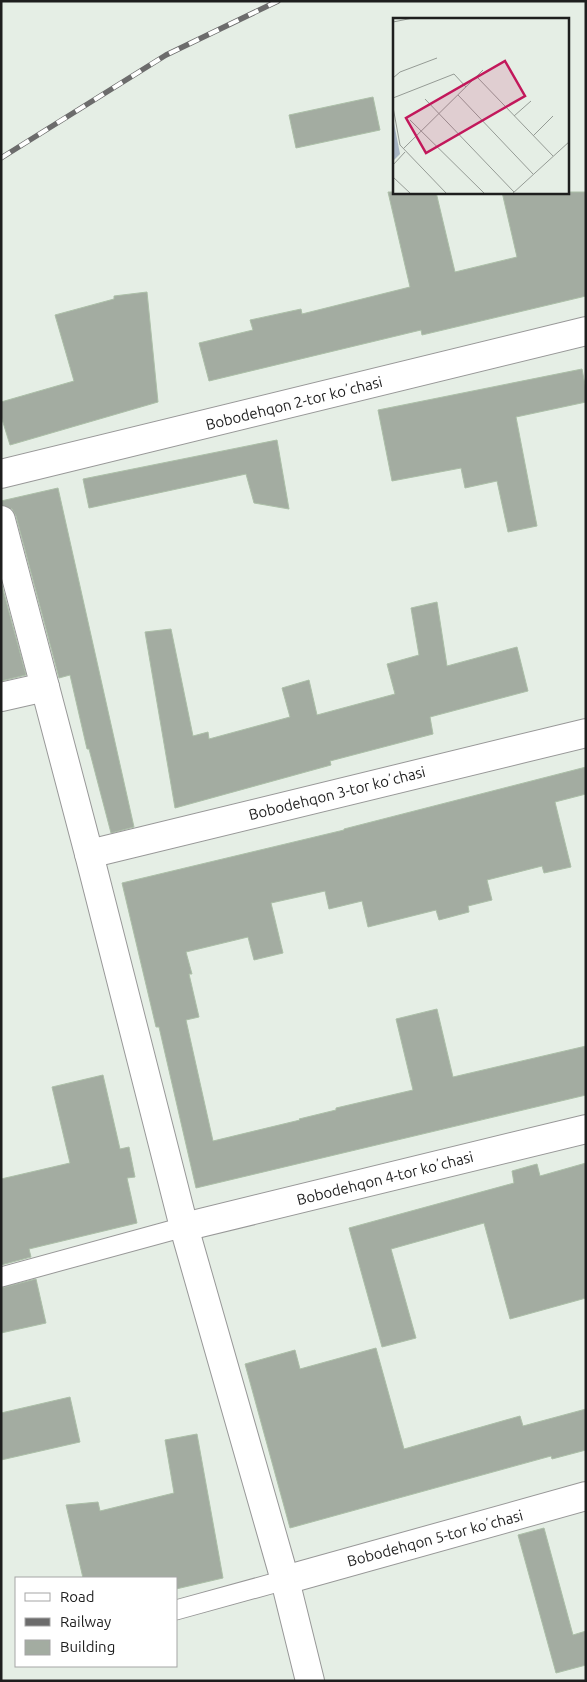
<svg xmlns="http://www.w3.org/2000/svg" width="587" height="1682" viewBox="0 0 587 1682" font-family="Ubuntu,sans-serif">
<rect width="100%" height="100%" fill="#e5eee5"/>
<g fill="#a3aca1" stroke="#acbfa8">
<path d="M373 97 380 130 296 148 289 115Z"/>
<path d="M388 192H436L455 272 517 257 502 192H586V296L422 335 421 330 209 381 199 343 253 330 250 320 301 309 302 314 410 287Z"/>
<path d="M147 292 158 402 10 445 1 416V402L74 381 55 315 114 299V296Z"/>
<path d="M582 369 586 390V402L516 417 537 526 508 532 497 481 465 488 461 468 392 481 378 410Z"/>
<path d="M277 440 289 509 254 503 246 474 89 508 83 479Z"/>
<path d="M58 488 134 827 111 833 89 749H87L70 675 59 678 16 516 12 509 1 505V501Z"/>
<path d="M1 582 26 675 1 681Z"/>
<path d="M437 602 447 666 517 647 528 691 430 717 433 734 330 761 331 765 175 808 145 632 171 629 193 736 208 732 209 739 290 717 282 688 309 680 317 715 395 694 387 664 419 655 411 608Z"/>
<path d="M586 767V794L555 802 571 867 544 873 542 866 487 880 492 900 468 906 469 912 439 920 436 910 368 927 362 901 329 909 325 891 271 903 283 953 254 960 248 937 186 952 192 974H189L199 1017 186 1020 213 1141 300 1120 299 1119 336 1110V1108L413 1090 396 1019 437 1009 453 1077 586 1046V1095L196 1188 159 1027H156L122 883 344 830V829Z"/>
<path d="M103 1075 120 1149 129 1147 135 1177 127 1178 137 1223 29 1249 31 1257 1 1265V1179L70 1163 52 1087Z"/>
<path d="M586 1163V1298L510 1319 484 1223 391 1249 416 1338 382 1347 349 1228 514 1183 512 1171 537 1164 540 1176Z"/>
<path d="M36 1279 46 1323 1 1333V1288Z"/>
<path d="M376 1348 404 1449 520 1416 523 1426 586 1409V1450L552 1459 551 1456 290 1528 245 1364 295 1350 300 1369Z"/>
<path d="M70 1397 80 1442 1 1460V1413Z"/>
<path d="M197 1434 223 1578 176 1589V1578H83L66 1505 98 1502 100 1511 174 1493 165 1440Z"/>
<path d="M544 1528 573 1635 586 1631V1665L556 1673 518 1535Z"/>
</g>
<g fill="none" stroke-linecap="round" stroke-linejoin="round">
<defs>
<g id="service">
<path d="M1 1277 184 1227"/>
<path d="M176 1610 285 1580"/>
</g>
<g id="minor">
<path d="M1 474 586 331"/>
<path d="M1 520 89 854 184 1227 285 1580 310 1681"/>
<path d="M1 697 45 687"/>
<path d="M89 854 586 733"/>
<path d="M184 1227 586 1129"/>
<path d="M285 1580 586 1496"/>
</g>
</defs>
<use href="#service" stroke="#989898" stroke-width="21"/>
<use href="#minor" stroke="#989898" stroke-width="30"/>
<use href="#service" stroke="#fff" stroke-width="19"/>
<use href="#minor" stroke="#fff" stroke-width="28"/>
<defs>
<path id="rail" d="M1 158 166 55 278 1"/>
</defs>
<use href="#rail" stroke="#6c6c6c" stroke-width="5.5"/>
<use href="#rail" stroke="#fff" stroke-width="4" stroke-dasharray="11" stroke-linecap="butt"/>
</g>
<g text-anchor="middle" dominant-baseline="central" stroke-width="4" stroke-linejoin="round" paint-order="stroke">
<g font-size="15" fill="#1e1e1e" stroke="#fff">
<text transform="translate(294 403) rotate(-14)">Bobodehqon 2-tor koʼchasi</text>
<text transform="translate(337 793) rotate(-14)">Bobodehqon 3-tor koʼchasi</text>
<text transform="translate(385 1178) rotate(-14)">Bobodehqon 4-tor koʼchasi</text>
<text transform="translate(435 1538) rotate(-15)">Bobodehqon 5-tor koʼchasi</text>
</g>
</g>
<g transform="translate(393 18)">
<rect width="176" height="176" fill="#e5eee5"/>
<path d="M0 100 7 136 0 143Z" fill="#a8b5c5"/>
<path fill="none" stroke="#959b95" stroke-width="1" d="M0 4 20 0M84 59 160 138M0 60 7 54 44 40M65 77 140 156M0 80 61 56 73 69M32 81 121 174M0 89 7 127 54 176M121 98 138 83M17 102 92 176M140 118 160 98M10 131 90 52M0 147 12 134M0 159 18 176M119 176 177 123"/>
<path fill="#c2185b" fill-opacity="0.15" stroke="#c2185b" stroke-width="2.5" d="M112 43 132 78 33 135 13 100Z"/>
<rect width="176" height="176" fill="none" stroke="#1e1e1e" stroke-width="2.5"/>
</g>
<rect width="587" height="1682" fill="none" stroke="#1e1e1e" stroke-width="5"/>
<rect x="15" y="1577" width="162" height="90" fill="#ffffff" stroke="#a5a5a5"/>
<rect x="25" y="1593" width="25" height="8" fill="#ffffff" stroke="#a5a5a5"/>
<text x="60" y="1602" font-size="15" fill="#1e1e1e">Road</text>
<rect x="25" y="1618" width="25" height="8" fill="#6c6c6c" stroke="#a5a5a5"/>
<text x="60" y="1627" font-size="15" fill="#1e1e1e">Railway</text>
<rect x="25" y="1640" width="25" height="15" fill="#a3aca1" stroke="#a5a5a5"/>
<text x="60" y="1652" font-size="15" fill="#1e1e1e">Building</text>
</svg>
